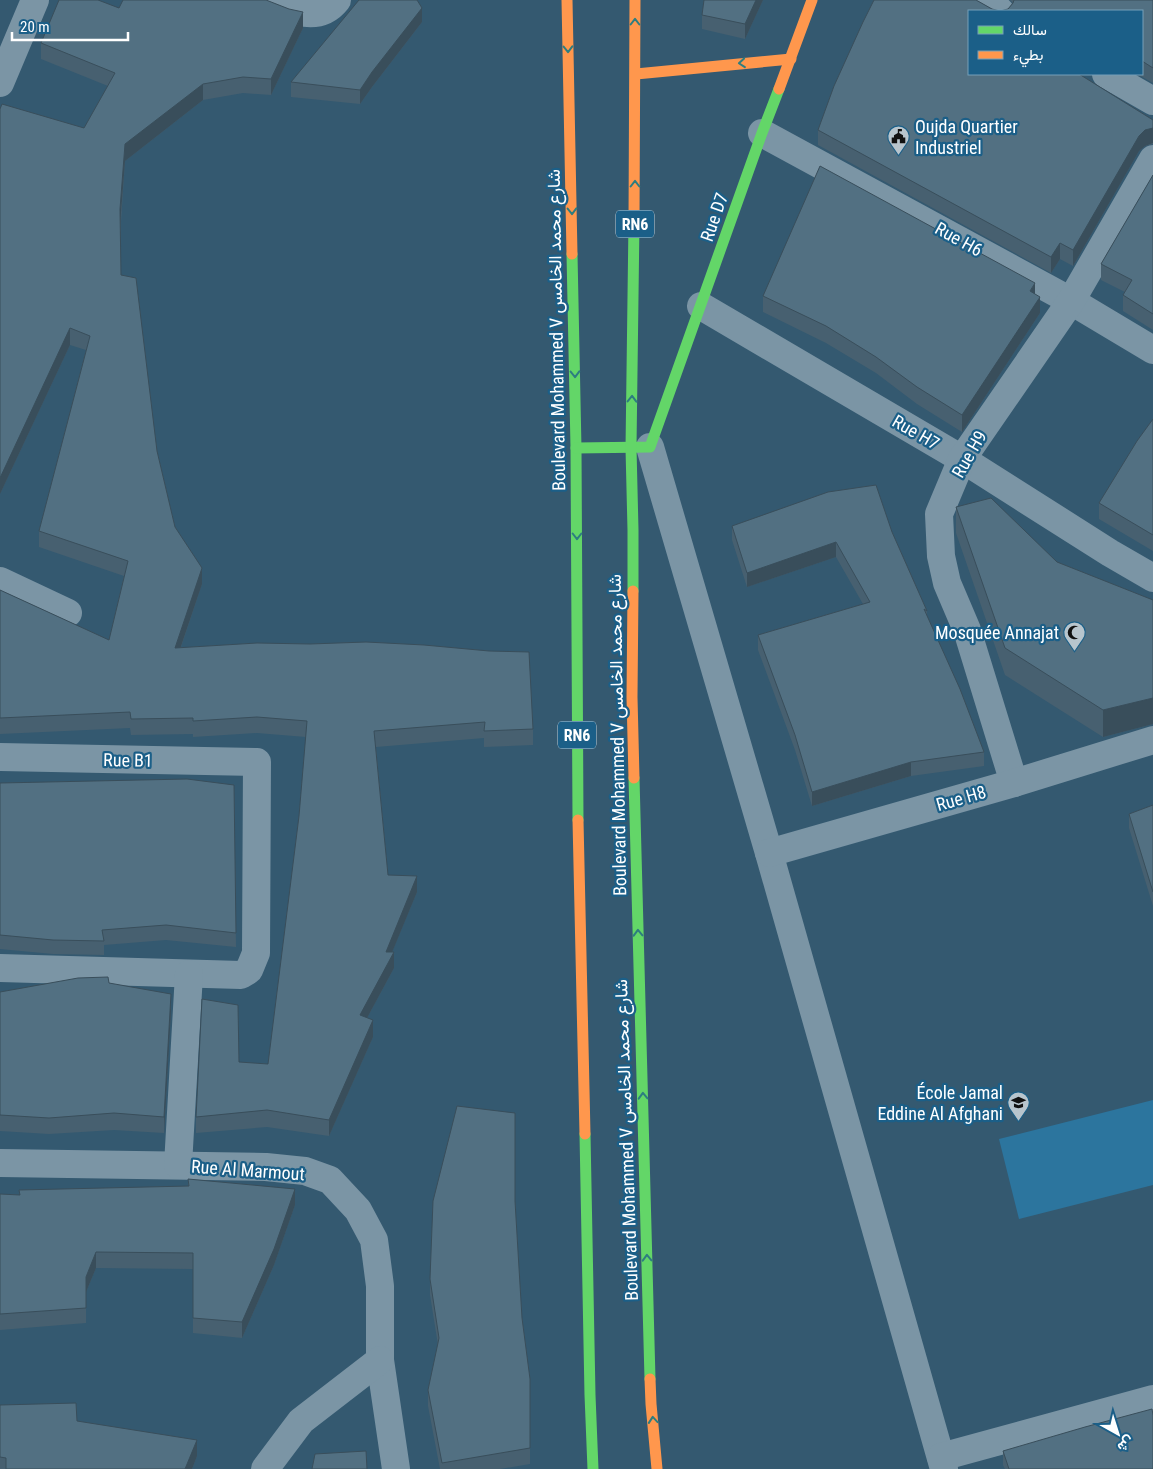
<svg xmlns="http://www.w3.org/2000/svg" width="1153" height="1469" viewBox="0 0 1153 1469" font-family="'Roboto Condensed',Vazirmatn,sans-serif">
<rect width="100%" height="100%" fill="#345970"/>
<path fill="#2c759e" d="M1153 1100V1185L1019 1219 999 1139Z"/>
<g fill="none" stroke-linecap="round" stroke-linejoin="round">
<g stroke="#7b95a5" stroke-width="28">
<path d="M268 0C290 10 318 24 337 0"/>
<path d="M980 0 1000 11"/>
<path d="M1106 74 1153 101"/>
<path d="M0 83 35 0"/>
<path d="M762 133 1071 301 1153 350"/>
<path d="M701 306 962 459 1110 553 1153 578"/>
<path d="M650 447 769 853 944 1469"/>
<path d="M0 581 68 613"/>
<path d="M0 757 257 762 256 953 249 970 241 975 0 968"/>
<path d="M1014 783 967 630 947 583 941 556 939 514 962 459 1071 301 1153 159"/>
<path d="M769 853 1014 783 1153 740"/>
<path d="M0 1163 266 1167 305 1171 330 1180 358 1210 374 1240 380 1286V1360L396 1469"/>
<path d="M178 1165 189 974"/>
<path d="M941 1457 1153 1399"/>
<path d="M265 1469 301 1421 380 1360"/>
</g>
<g stroke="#63d668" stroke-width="11">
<path d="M572 254 576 448 578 820"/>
<path d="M576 448 650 447 762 133 779 89"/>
<path d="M633 591V530L631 448 634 221"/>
<path d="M634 778 650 1379"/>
<path d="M585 1134 590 1395 593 1469"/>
</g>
<g stroke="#ff974d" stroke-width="11">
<path d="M567 0 572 254"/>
<path d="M636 74 791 59"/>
<path d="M779 89 812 0"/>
<path d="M634 221 635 0"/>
<path d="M633 591 632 697 634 778"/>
<path d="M578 820 585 1134"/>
<path d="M650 1379 651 1404 657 1469"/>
</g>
</g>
<g fill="#476070">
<path d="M704 0H763L745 39 702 29V15Z"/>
<path d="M874 0H976L992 9 1000 11 1008 9 1013 3 1010 0H1153V83L1137 74H1142V11H969V74H1079L1153 120V144L1145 146 1139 151 1073 266 1060 259 1051 273 818 145V130L834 86 863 22Z"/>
<path d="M119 8 303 28 271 95 243 93 203 100 125 161 121 222V275L157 451 175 527 202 584 181 647 533 729V745L484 747V738L376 747 388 875 417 892 392 952 394 968 367 1018 373 1037 329 1136 267 1127 196 1133V1117L239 1062 268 1064 299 816 306 737 257 733 193 737V734L131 735 130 728 0 734V590L109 640 124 576 39 547V531L86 350 70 345 0 494 84 128 108 86 41 59V43Z"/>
<path d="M422 22 372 87 360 104 291 97V82Z"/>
<path d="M1153 175V330L1123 311V295L1125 292 1101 280V264Z"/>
<path d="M1035 294 1040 313 962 432 917 404 876 373 826 343 763 312V296Z"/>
<path d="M1153 419V551L1099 519V503Z"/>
<path d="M956 507 1057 562 1153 600V724L1103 737 1005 675 956 533Z"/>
<path d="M732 526 892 532 927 611V616L984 752V766L911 776 812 806 795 750 758 650V635L863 604 836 557 747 587 732 540Z"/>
<path d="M0 783 234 785 236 947 166 940 104 945V955L53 954 0 949Z"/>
<path d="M1153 805V906L1129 828V814Z"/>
<path d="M109 983 171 1010 164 1133 114 1130 49 1134 0 1131V992Z"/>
<path d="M188 1179 295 1205 274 1265 242 1338 193 1333V1269L96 1268 86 1292V1323L0 1330V1194L19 1195 188 1186Z"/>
<path d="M515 1202 522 1318 530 1379V1464L500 1469H440L428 1406V1390L438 1345 430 1295V1279Z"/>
<path d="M0 1405 77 1421 197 1456 192 1469H0Z"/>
<path d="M1003 1451 1153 1469H1005L1003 1465Z"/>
</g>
<g fill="#394e5b">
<path d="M756 0H763L745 39V24Z"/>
<path d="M422 8V22L372 87 360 104V90L372 72Z"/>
<path d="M303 12V28L271 95V79Z"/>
<path d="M203 84V100L125 161 120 225V209L125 144Z"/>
<path d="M1153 128V143L1145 146 1139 151 1073 266V250L1139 136 1145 130Z"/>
<path d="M1060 243V259L1051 273V257Z"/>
<path d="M1035 283V299L1030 291Z"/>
<path d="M1040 297V313L962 432V415Z"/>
<path d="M70 328V345L0 494V478Z"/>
<path d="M836 542V557L747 587V573Z"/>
<path d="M202 568V584L175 664V648Z"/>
<path d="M1153 698V724L1103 737V710Z"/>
<path d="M911 762V776L812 806V792Z"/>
<path d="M417 876V892L386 967 394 952V968L360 1031V1015Z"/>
<path d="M171 994V1010L164 1133V1117Z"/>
<path d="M373 1020V1037L329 1136V1120Z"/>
<path d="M295 1189V1205L274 1265 242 1338V1322Z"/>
<path d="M96 1252V1268L86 1292V1277Z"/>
<path d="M197 1440V1456L192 1469H185Z"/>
</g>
<g fill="#527082" stroke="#394e5b">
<path d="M59 0H98L119 8 123 0H266L289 9 303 12 271 79 243 77 203 84 125 144 120 209 121 275 136 278 157 451 175 527 202 568 175 648 257 643 310 644 366 642 424 645 489 651 529 652 533 729 484 731 485 722 374 731 388 875 417 876 386 952H394L360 1015 373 1020 329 1120 267 1110 196 1117 202 999 238 1005 239 1062 268 1064 299 816 307 721 257 717 193 721V718L131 719 130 712 0 718V590L109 640 128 561 39 531 90 336 70 328 0 478V109L2 104 84 128 115 73 41 43Z"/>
<path d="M359 0H417L422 8 372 72 360 90 291 82Z"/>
<path d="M704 0H756L745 24 702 15Z"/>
<path d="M874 0H976L992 9 1000 11 1008 9 1013 3 1014 0H1153V68L1142 61V11H969V74H1079L1153 120V128L1145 130 1139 136 1073 250 1060 243 1051 257 818 130 834 86 863 22Z"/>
<path d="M820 166 1035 283 1030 291 1040 297 962 415 917 387 876 357 826 326 763 296Z"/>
<path d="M1153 175V314L1123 295 1132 280 1101 264Z"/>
<path d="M1153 419V535L1099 503 1137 441Z"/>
<path d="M876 485 892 532 927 611 924 609 960 689 984 752 911 762 812 792 795 735 758 635 870 602 836 542 747 573 732 526 828 492Z"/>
<path d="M991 498 1057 562 1153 600V698L1103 710 1005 648 956 507Z"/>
<path d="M187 779 234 785 236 933 166 925 102 930 104 941 53 940 0 935V783Z"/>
<path d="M1153 805V892L1129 814Z"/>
<path d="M108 977 109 983 171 994 164 1117 114 1113 49 1118 0 1115V992L78 978Z"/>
<path d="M457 1106 515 1113V1201L522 1318 530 1379V1448L442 1463 428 1390 439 1338 430 1279 433 1201Z"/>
<path d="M188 1179 295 1189 274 1249 242 1322 193 1318V1253L96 1252 86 1277V1308L0 1314V1194L20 1195 19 1190 189 1186Z"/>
<path d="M76 1403 77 1421 197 1440 185 1469H6V1458L0 1457V1405Z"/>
<path d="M1152 1409 1153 1415V1469H1009L1003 1451 1085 1427Z"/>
<path d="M366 1451 367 1469H312L315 1454Z"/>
</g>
<defs><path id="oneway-chevron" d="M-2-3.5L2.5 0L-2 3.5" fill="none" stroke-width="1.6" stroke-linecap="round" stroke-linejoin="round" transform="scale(1.25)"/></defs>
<g stroke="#2d7d80">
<use href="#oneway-chevron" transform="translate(635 22) rotate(-90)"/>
<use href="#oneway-chevron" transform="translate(568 49) rotate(89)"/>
<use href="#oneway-chevron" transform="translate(742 63) rotate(175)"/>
<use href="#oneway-chevron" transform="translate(635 184) rotate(-90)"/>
<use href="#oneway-chevron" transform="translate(572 211) rotate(89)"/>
<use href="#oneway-chevron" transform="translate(575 374) rotate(89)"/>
<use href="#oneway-chevron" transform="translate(632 399) rotate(-89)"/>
<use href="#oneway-chevron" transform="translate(577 536) rotate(90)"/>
<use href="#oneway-chevron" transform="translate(638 933) rotate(-92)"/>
<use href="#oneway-chevron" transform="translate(643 1096) rotate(-92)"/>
<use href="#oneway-chevron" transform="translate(647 1258) rotate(-92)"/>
<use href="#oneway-chevron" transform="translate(653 1420) rotate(-95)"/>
</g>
<defs>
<symbol id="civic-pin" viewBox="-11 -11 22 30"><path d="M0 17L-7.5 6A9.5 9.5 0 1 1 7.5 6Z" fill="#b8c5cd" stroke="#1b5f88"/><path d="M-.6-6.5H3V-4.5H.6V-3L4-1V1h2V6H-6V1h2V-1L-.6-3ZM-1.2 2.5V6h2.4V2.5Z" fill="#111"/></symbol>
<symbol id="mosque-pin" viewBox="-11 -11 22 30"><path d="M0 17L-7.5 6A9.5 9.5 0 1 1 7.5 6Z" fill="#b8c5cd" stroke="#1b5f88"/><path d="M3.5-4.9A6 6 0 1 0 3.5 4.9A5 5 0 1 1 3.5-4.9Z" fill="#111"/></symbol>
<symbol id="school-pin" viewBox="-11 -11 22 30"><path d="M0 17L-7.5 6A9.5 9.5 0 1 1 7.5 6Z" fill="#b8c5cd" stroke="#1b5f88"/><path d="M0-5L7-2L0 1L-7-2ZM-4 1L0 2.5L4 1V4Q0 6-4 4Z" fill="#111"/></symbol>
</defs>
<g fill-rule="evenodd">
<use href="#civic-pin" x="886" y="124" width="25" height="34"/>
<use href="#mosque-pin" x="1062" y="620" width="25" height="34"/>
<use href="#school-pin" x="1006" y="1090" width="25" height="34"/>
</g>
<g text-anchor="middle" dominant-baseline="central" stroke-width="4.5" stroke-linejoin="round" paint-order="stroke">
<g fill="#1b5f88" stroke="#bbcfdb" stroke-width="1">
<rect x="616" y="210.5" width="38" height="27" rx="4"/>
<rect x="558" y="721.5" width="38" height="27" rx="4"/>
</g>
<g font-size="16" font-weight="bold" fill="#fff">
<text x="635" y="224">RN6</text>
<text x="577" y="735">RN6</text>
</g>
<g font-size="18" fill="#fff" stroke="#1b5f88" text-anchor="end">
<text x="915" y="126" text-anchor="start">Oujda Quartier<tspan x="915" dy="21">Industriel</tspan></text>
<text x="1059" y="632">Mosquée Annajat</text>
<text x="1003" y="1092">École Jamal<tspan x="1003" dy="21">Eddine Al Afghani</tspan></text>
</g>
<g font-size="18" fill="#fff" stroke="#1b5f88">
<text transform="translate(714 217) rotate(-71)">Rue D7</text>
<text transform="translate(959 239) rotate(29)">Rue H6</text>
<text transform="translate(556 330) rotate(-91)">Boulevard Mohammed V شارع محمد الخامس</text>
<text transform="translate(916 432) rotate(30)">Rue H7</text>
<text transform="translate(969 454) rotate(-60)">Rue H9</text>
<text transform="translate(617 735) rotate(-91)">Boulevard Mohammed V شارع محمد الخامس</text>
<text transform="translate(128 760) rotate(1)">Rue B1</text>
<text transform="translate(961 798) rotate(-16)">Rue H8</text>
<text transform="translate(626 1140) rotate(-92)">Boulevard Mohammed V شارع محمد الخامس</text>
<text transform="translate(248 1170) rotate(4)">Rue Al Marmout</text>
</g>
</g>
<rect x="968" y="10" width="175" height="65" fill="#1b5f88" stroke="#769fb8"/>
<rect x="978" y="26" width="25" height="8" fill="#63d668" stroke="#769fb8"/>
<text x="1013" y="35" font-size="15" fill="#ffffff">سالك</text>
<rect x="978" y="51" width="25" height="8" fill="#ff974d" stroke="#769fb8"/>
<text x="1013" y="60" font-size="15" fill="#ffffff">بطيء</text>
<g transform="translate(1118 1434) rotate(141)" stroke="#1b5f88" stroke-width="4" paint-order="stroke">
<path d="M0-4L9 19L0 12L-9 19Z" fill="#ffffff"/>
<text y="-8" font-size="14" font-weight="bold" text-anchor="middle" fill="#ffffff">ش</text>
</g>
<path d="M12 32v8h116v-8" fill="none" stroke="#ffffff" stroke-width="2.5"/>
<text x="20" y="32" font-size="15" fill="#ffffff" stroke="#1b5f88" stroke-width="4" paint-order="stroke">20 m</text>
</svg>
